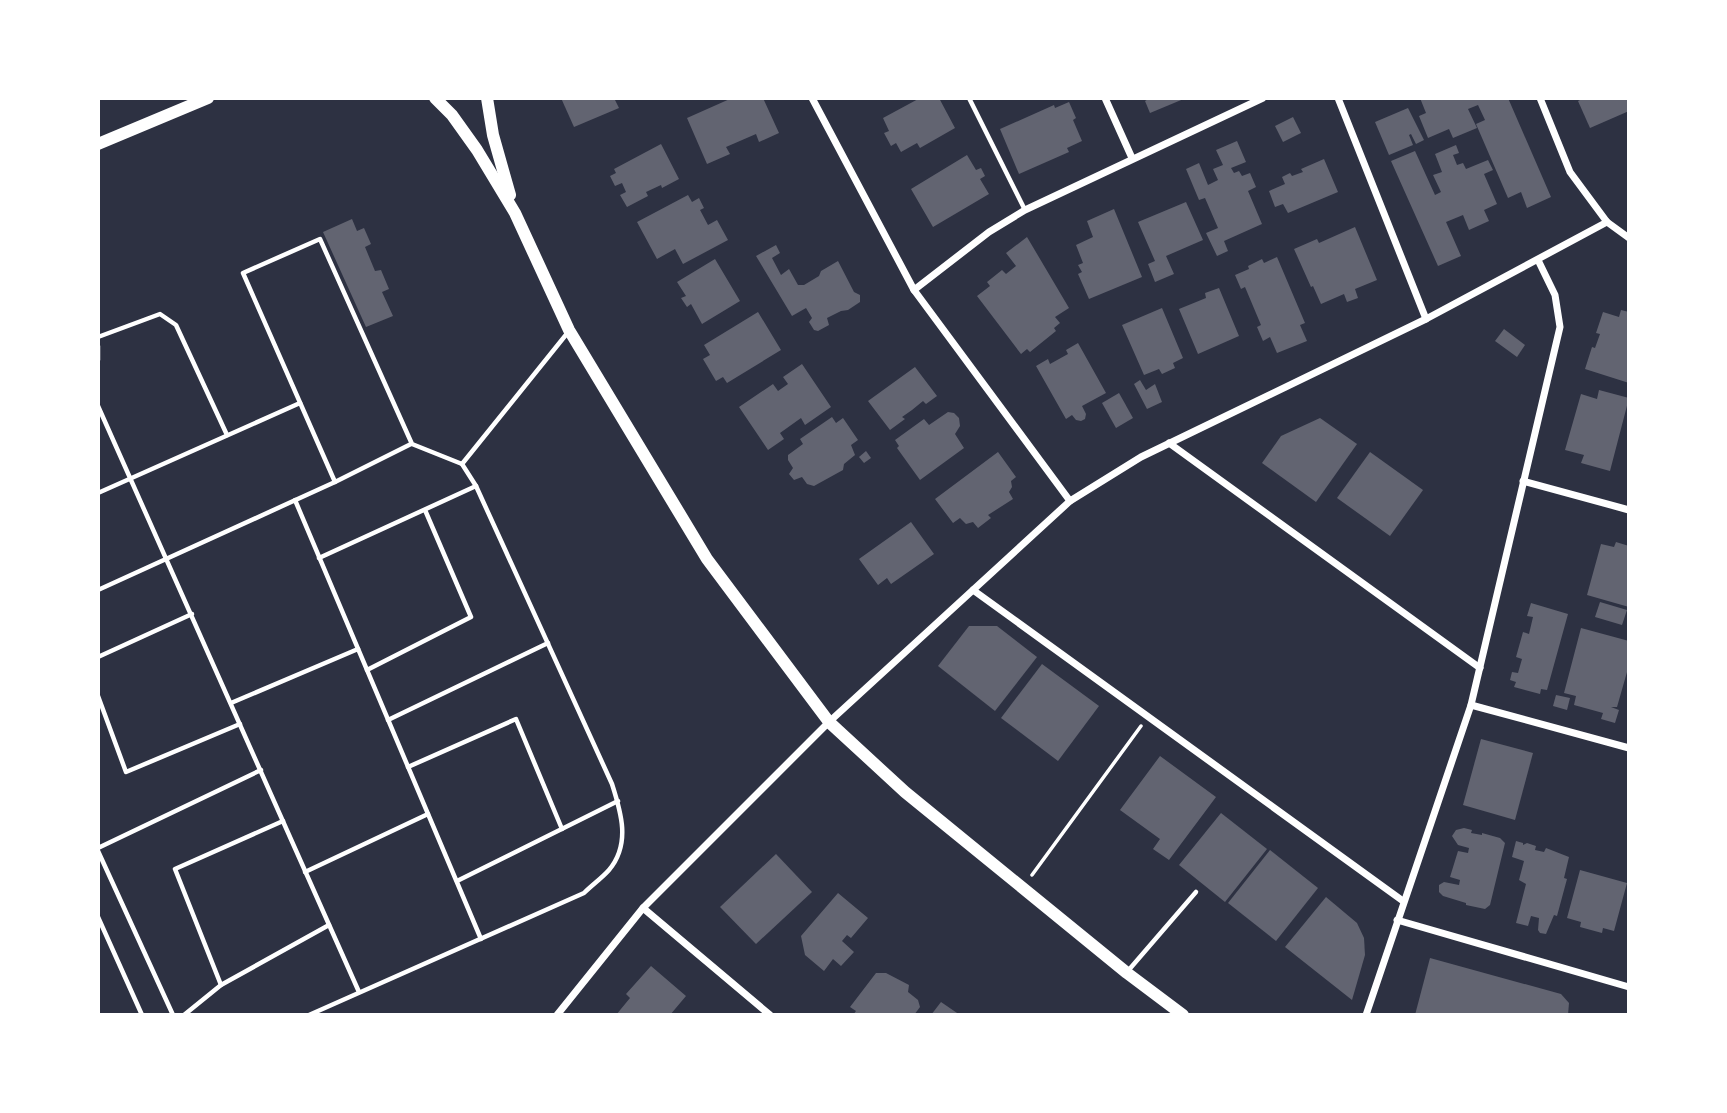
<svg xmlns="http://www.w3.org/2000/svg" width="1727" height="1113" viewBox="0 0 1727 1113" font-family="Inter,sans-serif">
<rect width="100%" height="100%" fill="#2d3142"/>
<g fill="#626471">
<path d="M561 98H614L619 108 574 127Z"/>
<path d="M732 98H763L779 133 759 142 756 134 726 147 730 154 707 164 687 118Z"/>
<path d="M920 98H939L955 128 920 148 917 143 901 152 896 143 891 146 884 133 889 131 883 118Z"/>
<path d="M1150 98H1186L1150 113 1145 101Z"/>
<path d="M1420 98H1508L1551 197 1527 208 1521 192 1508 198 1476 124 1485 120 1478 105 1468 109 1477 128 1453 138 1449 129 1428 138 1419 116 1426 113Z"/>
<path d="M1584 98H1629V111L1590 128 1578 101Z"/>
<path d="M1069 102 1076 118 1073 120 1082 141 1067 148 1069 152 1019 174 1000 129 1054 105 1055 108Z"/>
<path d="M1408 108 1424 140 1416 144 1411 134 1409 135 1413 145 1389 155 1375 122Z"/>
<path d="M1293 117 1301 133 1283 142 1275 126Z"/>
<path d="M1237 141 1246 162 1231 168 1234 173 1239 171 1242 176 1250 173 1256 187 1248 191 1262 224 1224 241 1228 251 1217 256 1206 233 1218 228 1205 198 1199 200 1186 169 1199 163 1208 185 1218 180 1213 169 1223 165 1216 150Z"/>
<path d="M661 144 679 179 662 188 661 185 646 192 648 196 627 207 620 195 626 192 622 183 615 186 610 176 616 173 614 169Z"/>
<path d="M1456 145 1459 153 1453 155 1457 165 1463 163 1466 169 1488 160 1493 170 1484 174 1497 204 1484 210 1489 221 1469 230 1463 215 1446 222 1461 256 1438 266 1391 161 1415 151 1435 195 1441 192 1433 175 1442 172 1435 154Z"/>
<path d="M967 155 976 170 981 168 985 176 980 179 989 194 933 227 911 189Z"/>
<path d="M1324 159 1338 192 1288 213 1283 204 1275 207 1269 191 1285 184 1282 177 1290 173 1292 176 1303 172 1301 169Z"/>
<path d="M688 195 692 202 699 198 704 208 700 210 708 225 717 220 728 240 683 264 675 249 657 259 637 222Z"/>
<path d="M1186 202 1203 240 1166 256 1174 274 1155 282 1148 264 1155 261 1138 222Z"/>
<path d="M1114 209 1142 277 1089 299 1078 274 1082 272 1078 265 1083 263 1076 245 1093 237 1087 221Z"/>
<path d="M352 219 357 231 364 228 371 244 365 247 375 271 381 270 389 289 382 292 393 316 366 327 323 232Z"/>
<path d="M1355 227 1377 280 1355 289 1358 298 1347 302 1344 294 1321 304 1313 286 1311 287 1294 249 1317 239 1319 243Z"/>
<path d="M1027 237 1069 308 1055 317 1060 323 1054 328 1056 331 1030 352 1027 349 1021 354 977 296 990 286 987 282 1002 270 1006 274 1016 266 1006 253Z"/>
<path d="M776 245 780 253 772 258 781 275 789 269 798 285H804L819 276 821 271 838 261 854 292 860 295V302L848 310 841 311 827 318 829 325 818 331 814 330 809 322 812 318 806 308 792 316 756 256Z"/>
<path d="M1277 257 1305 323 1300 325 1307 341 1277 353 1270 337 1263 341 1257 327 1261 325 1245 287 1241 289 1235 275 1249 269 1248 266 1262 259 1264 263Z"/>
<path d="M715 259 740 301 702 324 691 304 687 307 681 298 686 296 677 282Z"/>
<path d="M1219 288 1239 336 1198 354 1179 309 1206 298 1205 293Z"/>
<path d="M1162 308 1183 358 1173 363 1175 368 1162 374 1159 369 1144 375 1122 325Z"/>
<path d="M1621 310 1629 312V383L1585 369 1592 347 1595 348 1600 334 1596 333 1603 312 1619 317Z"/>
<path d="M758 312 781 350 727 383 723 377 716 381 703 359 710 355 704 345Z"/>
<path d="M1504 329 1525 345 1517 357 1495 341Z"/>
<path d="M1078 343 1106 393 1082 406 1086 414 1085 419 1081 421 1076 420 1072 415 1066 419 1036 366 1048 359 1050 364 1068 354 1066 350Z"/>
<path d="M802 364 831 407 805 425 801 418 780 433 784 439 768 450 739 407 773 384 778 391 788 384 783 377Z"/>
<path d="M915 367 937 396 926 404 923 401 912 410 902 417 905 419 890 430 868 401Z"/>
<path d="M1140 380 1146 390 1155 384 1162 402 1147 409 1134 384Z"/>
<path d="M1599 390 1629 398 1610 471 1581 463 1584 455 1565 450 1581 394 1597 399Z"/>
<path d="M1119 393 1133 418 1116 428 1102 403Z"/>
<path d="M948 412 954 413 959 418 960 426 955 434 964 448 920 480 897 448 899 446 895 440 924 419 929 425Z"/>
<path d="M832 417 836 423 843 418 858 440 851 445 855 455 844 464 843 470 814 486 807 484 802 477 794 480 789 474 793 468 788 460V455L803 444 800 439Z"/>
<path d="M1320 418 1357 444 1316 502 1262 463 1281 436Z"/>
<path d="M866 451 871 458 864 463 859 457Z"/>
<path d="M998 452 1016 477 1011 481 1012 487 1009 492 1013 499 988 515 991 518 978 528 973 522 966 524 960 518 953 523 935 499Z"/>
<path d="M1370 452 1423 490 1390 536 1337 498Z"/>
<path d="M911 522 934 554 891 584 887 578 878 585 859 559Z"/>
<path d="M1616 542 1629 546V607L1587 595 1601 544 1614 547Z"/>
<path d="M1600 602 1627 610 1622 625 1595 617Z"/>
<path d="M1531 603 1568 614 1547 690 1541 689 1540 694 1514 687 1516 682 1510 680 1512 672 1518 673 1522 659 1516 657 1523 632 1529 634 1533 617 1527 616Z"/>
<path d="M969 626H997L1037 657 995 711 938 666Z"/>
<path d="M1581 628 1629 641V665L1617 707H1611L1619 710 1615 723 1601 719 1603 713 1574 705 1576 696 1564 693Z"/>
<path d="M1042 664 1099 706 1058 761 1001 718Z"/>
<path d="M1556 695 1570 698 1567 710 1553 706Z"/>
<path d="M1481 739 1533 753 1515 820 1463 805Z"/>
<path d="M1160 756 1216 797 1169 860 1153 849 1160 839 1120 810Z"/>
<path d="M1221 813 1267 849 1225 902 1179 865Z"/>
<path d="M1464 828 1472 830 1471 833 1482 835V833L1500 838 1505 843 1490 905 1485 909 1466 905V903L1443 896 1439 892V885L1444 882 1459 885 1460 880 1450 877 1458 851 1468 853 1469 848 1458 845 1452 836 1456 830Z"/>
<path d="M1516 841 1523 843V845L1527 843 1536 846 1535 850 1544 852 1546 848 1569 857 1564 878 1567 879 1557 916 1554 915 1546 934 1540 933 1538 930 1539 918 1531 916 1528 926 1516 923 1526 884 1519 880 1524 861 1512 857Z"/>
<path d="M1270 850 1318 888 1276 941 1228 903Z"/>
<path d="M776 854 812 892 756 944 720 907Z"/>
<path d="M1580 870 1627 883 1614 931 1603 928 1602 933 1580 927 1581 922 1567 918Z"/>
<path d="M838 893 868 918 851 938 847 935 842 941 854 952 841 966 833 959 824 971 805 955 801 936Z"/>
<path d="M1326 897 1357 923 1364 938 1365 955 1352 1000 1285 947Z"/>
<path d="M1430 958 1561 994 1569 1003 1568 1015H1415Z"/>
<path d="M651 966 686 996 670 1015H616L630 998 626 994Z"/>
<path d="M876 973H886L909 985 908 992 918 1000 920 1007 914 1015H853L856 1011 850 1007Z"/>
<path d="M941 1002 960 1015H931Z"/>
</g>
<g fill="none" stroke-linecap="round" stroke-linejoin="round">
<path stroke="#fff" stroke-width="3.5" d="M1032 875 1141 726"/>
<g stroke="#fff" stroke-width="4.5">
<path d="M969 98 1025 210"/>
<path d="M98 337 160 314 176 325 227 435"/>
<path d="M98 346V360"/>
<path d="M98 406 359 992"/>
<path d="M462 464 569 331"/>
<path d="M98 493 300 403"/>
<path d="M295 500 481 939"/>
<path d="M319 558 476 486"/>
<path d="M98 590 335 482 411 444"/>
<path d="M98 657 192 614"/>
<path d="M367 670 471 617 425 510"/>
<path d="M98 696 126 772 240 724"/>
<path d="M231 703 358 649"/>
<path d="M388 720 548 643"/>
<path d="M408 767 516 719 562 829"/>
<path d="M98 848 261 770"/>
<path d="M98 851 173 1015"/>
<path d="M305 872 428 814"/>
<path d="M457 881 618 801"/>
<path d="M98 917 142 1015"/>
<path d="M1127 972 1196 892"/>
<path d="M221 985 175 869 283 821"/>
<path d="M184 1015 221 985 329 925"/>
<path d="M309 1015 584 893C592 885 602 878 609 870 631 844 621 812 612 784L476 486 462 464 412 444 320 239 243 273 335 482"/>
</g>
<g stroke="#fff" stroke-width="7">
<path d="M812 98 914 290 1070 501"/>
<path d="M1105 98 1132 158"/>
<path d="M1338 98 1426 319"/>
<path d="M1540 98 1570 172 1607 222 1629 238"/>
<path d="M914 290 989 232 1025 210 1263 98"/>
<path d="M1169 443 1480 668"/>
<path d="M1523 481 1629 510"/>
<path d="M973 590 1403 901"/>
<path d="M1471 705 1629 748"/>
<path d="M643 908 770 1015"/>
<path d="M1397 920 1629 987"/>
<path d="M557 1015 643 908 829 722 1070 501 1141 457 1426 319 1607 222"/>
<path d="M1366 1015 1471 705 1560 327 1555 295 1538 260"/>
</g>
<g stroke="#fff" stroke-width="12">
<path d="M435 98 452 115 477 150 515 213 569 330 707 559 829 722 905 792 1127 973 1183 1015"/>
<path d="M487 98 493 135 510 195"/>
<path d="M98 144 208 98"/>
</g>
</g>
<rect width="1727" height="1113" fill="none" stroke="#ffffff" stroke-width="200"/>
</svg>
